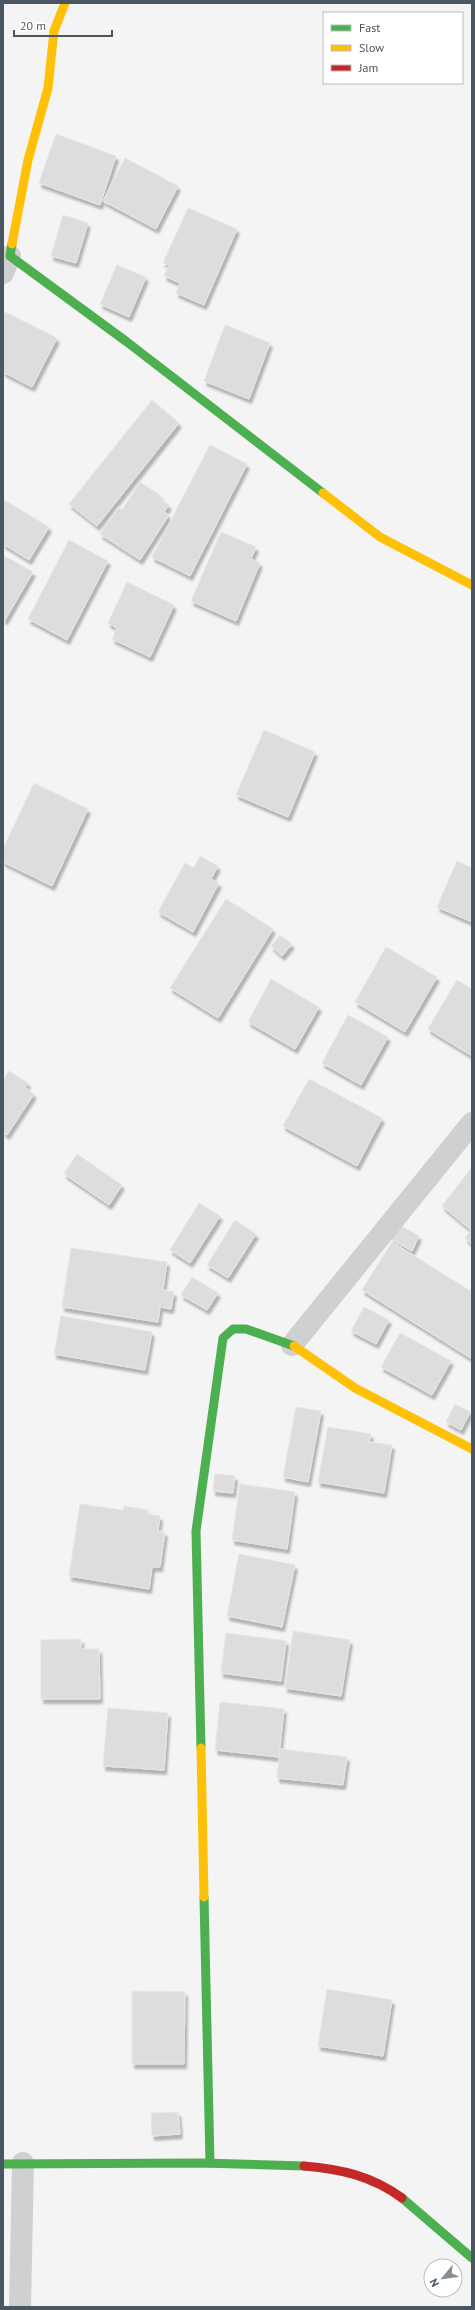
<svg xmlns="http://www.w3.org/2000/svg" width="475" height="2310" viewBox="0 0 475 2310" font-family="'PT Sans',sans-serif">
<defs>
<filter id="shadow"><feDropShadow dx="2.5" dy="4.5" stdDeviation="1" flood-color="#0004"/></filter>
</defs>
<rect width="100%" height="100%" fill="#f4f4f4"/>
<g fill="#ddddde" stroke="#e5e6e7" filter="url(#shadow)">
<path d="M56 134 116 156 100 205 39 183Z"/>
<path d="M125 158 178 186 156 229 103 201Z"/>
<path d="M188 208 237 229 204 305 176 293 180 283 164 276 169 265 163 263Z"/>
<path d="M63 215 88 223 76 263 51 256Z"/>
<path d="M117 265 146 277 129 317 100 304Z"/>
<path d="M3 311 57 338 32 387 3 372Z"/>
<path d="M225 325 270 343 249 399 204 381Z"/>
<path d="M152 400 179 423 97 526 69 504Z"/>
<path d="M210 445 247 464 190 576 152 557Z"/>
<path d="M140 482 161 496 159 498 169 505 164 512 169 515 140 560 100 534 118 507 122 510Z"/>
<path d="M3 499 49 527 29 560 3 544Z"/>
<path d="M221 532 256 547 251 559 260 563 236 621 191 601Z"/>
<path d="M69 540 108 561 67 640 28 619Z"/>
<path d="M3 555 33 572 5 620 3 619Z"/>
<path d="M127 582 174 605 150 657 112 639 117 628 108 623Z"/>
<path d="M264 730 315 752 288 817 236 795Z"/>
<path d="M34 783 88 809 52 886 3 862V849Z"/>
<path d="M200 856 218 866 211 879 219 883 193 932 158 912 185 863 194 868Z"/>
<path d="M457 861 472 868V922L437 907Z"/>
<path d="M226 899 273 929 218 1018 170 988Z"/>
<path d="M280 935 292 944 282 956 271 946Z"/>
<path d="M386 947 437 977 405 1032 355 1002Z"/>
<path d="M271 979 319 1007 295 1049 248 1022Z"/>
<path d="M457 980 472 989V1056L428 1029Z"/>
<path d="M348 1015 388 1037 361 1085 322 1063Z"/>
<path d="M9 1071 28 1083 25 1087 34 1094 7 1135 3 1132V1080Z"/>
<path d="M309 1079 382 1118 357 1166 283 1126Z"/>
<path d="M77 1154 122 1185 109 1205 64 1174Z"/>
<path d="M472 1167V1244L465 1238 471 1230 442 1206Z"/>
<path d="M199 1203 220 1216 190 1263 170 1250Z"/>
<path d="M235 1220 256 1234 228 1278 207 1265Z"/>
<path d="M398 1224 419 1236 412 1251 390 1239Z"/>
<path d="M392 1242 472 1292V1359L362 1290Z"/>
<path d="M71 1248 167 1262 163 1290 174 1292 171 1309 160 1307 158 1322 62 1307Z"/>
<path d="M192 1277 218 1293 207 1310 181 1295Z"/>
<path d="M364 1307 389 1320 376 1344 351 1331Z"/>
<path d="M61 1316 152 1332 145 1370 54 1354Z"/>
<path d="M400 1333 451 1361 432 1395 381 1367Z"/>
<path d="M455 1404 470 1412 461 1430 446 1422Z"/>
<path d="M296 1407 321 1411 308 1482 283 1477Z"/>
<path d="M328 1427 371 1434 369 1442 392 1445 384 1493 318 1482Z"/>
<path d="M215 1474 235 1476 233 1493 213 1491Z"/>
<path d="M240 1484 295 1492 287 1549 232 1540Z"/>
<path d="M80 1504 123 1510 124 1506 148 1510 147 1514 160 1516 158 1531 165 1532 160 1567H152L149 1589 69 1576Z"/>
<path d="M239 1554 295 1565 282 1627 227 1616Z"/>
<path d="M293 1631 350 1640 341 1696 285 1688Z"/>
<path d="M226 1633 286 1641 281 1681 221 1673Z"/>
<path d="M81 1639V1649H99L100 1699H41V1640Z"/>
<path d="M220 1702 284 1709 279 1757 215 1750Z"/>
<path d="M108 1708 168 1713 164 1770 103 1766Z"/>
<path d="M280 1749 347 1757 343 1785 277 1778Z"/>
<path d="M327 1989 392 2000 383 2056 318 2046Z"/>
<path d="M132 1991 185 1992 184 2064H132Z"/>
<path d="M178 2112 180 2134 152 2136 151 2113Z"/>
</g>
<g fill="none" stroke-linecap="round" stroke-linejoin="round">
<g stroke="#ced0d2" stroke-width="22">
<path d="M3 273 10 256"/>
<path d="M292 1345 472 1123"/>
<path d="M20 2307 23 2163"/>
</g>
<g stroke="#4caf50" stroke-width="9">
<path d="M12 244 10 256 127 342 323 493"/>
<path d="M201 1748 196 1531 223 1338 233 1329H246L294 1346"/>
<path d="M204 1897 210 2163"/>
<path d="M3 2164 201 2163 304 2166"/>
<path d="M402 2198 472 2258"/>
</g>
<g stroke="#ffc107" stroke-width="9">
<path d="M12 244 28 160 48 88 54 31 65 3"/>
<path d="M323 493 380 537 472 585"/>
<path d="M294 1346 355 1388 472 1449"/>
<path d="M201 1748 204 1897"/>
</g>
<path stroke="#c62828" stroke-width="9" d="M304 2166C341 2169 372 2176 402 2198"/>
</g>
<rect width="475" height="2310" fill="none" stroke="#4a5661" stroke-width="8"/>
<rect x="323" y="12" width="140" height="72" fill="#ffffff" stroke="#b7bbc0"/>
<rect x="331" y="25" width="20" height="6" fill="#4caf50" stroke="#b7bbc0"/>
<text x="359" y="32" font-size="12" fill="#4a5661">Fast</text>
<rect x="331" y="45" width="20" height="6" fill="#ffc107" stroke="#b7bbc0"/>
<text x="359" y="52" font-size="12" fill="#4a5661">Slow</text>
<rect x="331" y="65" width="20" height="6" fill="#c62828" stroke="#b7bbc0"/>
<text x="359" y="72" font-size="12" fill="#4a5661">Jam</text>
<g transform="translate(443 2278) rotate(241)"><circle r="19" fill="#ffffff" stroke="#b7bbc0"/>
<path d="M0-3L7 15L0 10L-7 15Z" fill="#868d94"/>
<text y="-6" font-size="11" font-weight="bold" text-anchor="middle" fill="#4a5661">N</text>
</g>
<path d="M14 30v6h98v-6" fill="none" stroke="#4a5661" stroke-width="2"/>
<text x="20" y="30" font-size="12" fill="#4a5661" stroke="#ffffff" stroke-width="3" paint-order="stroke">20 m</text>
</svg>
